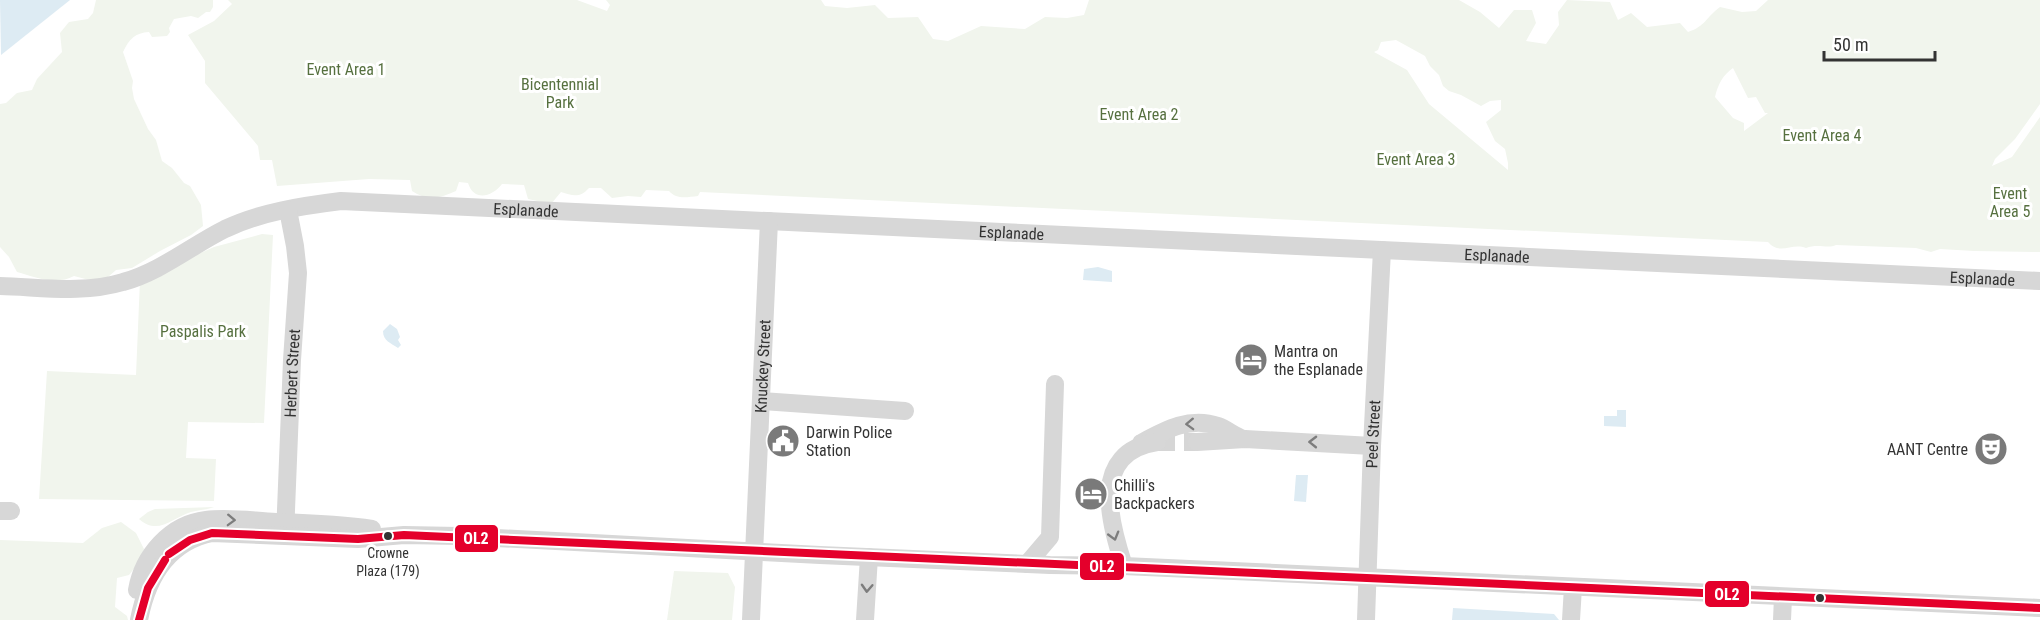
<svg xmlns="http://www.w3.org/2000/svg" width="2040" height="620" viewBox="0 0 2040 620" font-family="'Roboto Condensed',sans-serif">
<rect width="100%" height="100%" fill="#fff"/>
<g fill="#f1f5ed" fill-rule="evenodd">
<path d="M96 0H213V7L210 12H206L198 18 191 16 174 19 169 28 170 32 167 36 152 37 149 32C135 33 129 39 123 52L133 81 132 88 134 99 148 129 156 140 162 161 172 168 184 183 190 186 201 205 203 226 191 235 160 251 132 268 116 270 108 277 93 281 74 276C56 286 35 277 17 272L9 257 0 247V104L6 103 17 93 32 90 37 79 62 52 60 33 69 22 88 19 93 13Z"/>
<path d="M228 0H577L607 11 610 5 606 0H821L825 6 847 8 875 5 888 18 918 17 933 39 948 41 981 26 1025 29 1045 17 1067 18 1084 15 1089 0H1459L1480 12 1499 28 1514 10H1532L1536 23 1526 41 1546 44 1559 25 1558 12 1567 0 1610 2 1618 20 1631 13 1647 27 1680 23 1688 32C1706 26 1705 18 1720 7L1742 12 1756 11 1768 0H2040V104L2015 139 1995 159 1992 166 2012 157 2040 117V252L1974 251 1940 249 1931 252 1916 248 1836 245C1827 249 1818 243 1806 248 1792 242 1780 256 1768 242L700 192 698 196C687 197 677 200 669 191L646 190 641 197 628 196 612 198 601 188H589C580 198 573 196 561 192L551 204 528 199 524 185 502 184C492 197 474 202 468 183L459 182 456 191C441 198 427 201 412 191L410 180 369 179 277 186 272 160H260L258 146 205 83V61L188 35 214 21 232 4ZM1396 40 1425 56 1430 66 1439 75 1443 86 1449 91 1461 95 1481 106 1490 101 1501 100V110L1486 122 1495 141 1505 149 1508 163V170L1429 104 1407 70 1374 52 1378 50 1381 42ZM1733 68 1748 98 1756 97 1765 113H1768L1744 131V123L1733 118 1715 97C1718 84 1723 75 1733 68Z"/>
<path d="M262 234 273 235 264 423 188 422 186 458 216 459 214 501 39 499 47 371 136 375 140 280 214 247Z"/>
<path d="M214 507C207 510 198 510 191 512 172 518 158 536 139 519L148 512 155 509Z"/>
<path d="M121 522 136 533 144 549 140 561 129 575 117 578 115 607 127 616 128 620H0V540L83 543 102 528Z"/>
<path d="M674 571 728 573 735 587 732 620H667Z"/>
</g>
<g fill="#ddebf3">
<path d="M0 0H70L1 55Z"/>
<path d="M1098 267 1112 271V282L1083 280 1084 269Z"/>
<path d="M390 324 397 329 400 337 398 340 401 345 398 348C391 343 383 341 383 331Z"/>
<path d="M1617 410H1626V427L1604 426V416H1617Z"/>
<path d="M1296 475H1308L1306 502 1294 501Z"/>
<path d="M1453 608 1554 614 1559 620H1452Z"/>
</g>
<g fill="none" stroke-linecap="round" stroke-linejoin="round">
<path stroke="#d6d6d6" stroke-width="18" stroke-dasharray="18 9" stroke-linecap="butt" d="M1157 442H1197"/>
<g stroke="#d7d7d7" stroke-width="18">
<path id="s1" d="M0 286C41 287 83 294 123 282 160 272 191 246 225 229 261 212 301 206 341 201L2040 281"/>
<path d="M761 401 905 411"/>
<path d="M1197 442 1245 439 1372 446"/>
<path d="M1141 443C1165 430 1190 416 1218 426 1227 429 1234 436 1244 439"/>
<path d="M0 511H11"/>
<path id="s2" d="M285 535 292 360 298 273 295 246 288 210"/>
<path d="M1027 564 1050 537 1055 384"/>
<path d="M1124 566C1109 521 1090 452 1157 442"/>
<path d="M137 590C143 556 170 524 206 520 229 517 253 521 276 522 308 523 341 524 372 529"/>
<path d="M139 620C147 578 168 542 212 533L358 539 404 535 459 536 820 555 1050 565 1124 566 2040 608"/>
<path id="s3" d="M751 620 769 221"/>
<path d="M865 620 869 557"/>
<path id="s4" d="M1366 620 1372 446 1382 250"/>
<path d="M1571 620 1573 587"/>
<path d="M1782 620 1783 597"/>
</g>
<defs>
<g id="bus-1">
<path d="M169 554 190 540 212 533 358 539 404 535 2040 608"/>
<path d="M139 620 148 588 165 560"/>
</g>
</defs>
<use href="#bus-1" stroke="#fff" stroke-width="12"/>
<use href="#bus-1" stroke="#e4002b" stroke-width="8"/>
</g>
<defs><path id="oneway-chevron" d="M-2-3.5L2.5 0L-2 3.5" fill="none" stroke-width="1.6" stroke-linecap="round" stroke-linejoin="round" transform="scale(1.5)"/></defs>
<g stroke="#7d7d7d">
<use href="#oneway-chevron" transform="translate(1190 424) rotate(178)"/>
<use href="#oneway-chevron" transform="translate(1313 442) rotate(-179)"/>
<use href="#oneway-chevron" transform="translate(231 520) rotate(2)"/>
<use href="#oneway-chevron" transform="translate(1114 536) rotate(74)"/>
<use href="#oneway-chevron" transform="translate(867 588) rotate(93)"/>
</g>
<defs>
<symbol id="hotel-disc" viewBox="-11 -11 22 22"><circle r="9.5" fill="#7a7a7a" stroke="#fff"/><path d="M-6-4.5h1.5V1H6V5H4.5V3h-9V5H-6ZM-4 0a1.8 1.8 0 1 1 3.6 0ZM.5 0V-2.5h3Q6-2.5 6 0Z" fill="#fff"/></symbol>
<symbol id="civic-disc" viewBox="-11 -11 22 22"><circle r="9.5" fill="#7a7a7a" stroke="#fff"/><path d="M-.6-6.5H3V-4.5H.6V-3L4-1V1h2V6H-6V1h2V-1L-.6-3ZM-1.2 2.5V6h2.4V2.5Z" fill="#fff"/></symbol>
<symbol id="theatre-disc" viewBox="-11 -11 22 22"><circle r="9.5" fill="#7a7a7a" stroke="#fff"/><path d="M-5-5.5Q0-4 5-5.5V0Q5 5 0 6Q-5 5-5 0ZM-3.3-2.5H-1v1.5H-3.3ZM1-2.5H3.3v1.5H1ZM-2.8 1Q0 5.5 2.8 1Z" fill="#fff"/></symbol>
</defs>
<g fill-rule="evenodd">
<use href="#hotel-disc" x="1232" y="341" width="38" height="38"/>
<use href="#civic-disc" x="764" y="422" width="38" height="38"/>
<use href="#theatre-disc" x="1972" y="430" width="38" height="38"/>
<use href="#hotel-disc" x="1072" y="475" width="38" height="38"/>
</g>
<g fill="#333" stroke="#fff" stroke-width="2">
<circle cx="388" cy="536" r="5"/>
<circle cx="1820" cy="598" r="5"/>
</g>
<g text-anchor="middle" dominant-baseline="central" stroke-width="6" stroke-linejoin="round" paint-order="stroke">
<g font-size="14" fill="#333" stroke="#fff">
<text x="388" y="553">Crowne<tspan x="388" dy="18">Plaza (179)</tspan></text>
</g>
<g font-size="16" fill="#56703f" stroke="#fff">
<text x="346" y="69">Event Area 1</text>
<text x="560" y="84">Bicentennial<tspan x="560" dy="18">Park</tspan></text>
<text x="1139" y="114">Event Area 2</text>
<text x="1822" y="135">Event Area 4</text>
<text x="1416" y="159">Event Area 3</text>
<text x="2010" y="193">Event<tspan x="2010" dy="18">Area 5</tspan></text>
<text x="203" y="331">Paspalis Park</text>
</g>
<g font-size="16" fill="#333" stroke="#fff">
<text stroke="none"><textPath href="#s1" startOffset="544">Esplanade</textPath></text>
<text stroke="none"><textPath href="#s1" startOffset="1030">Esplanade</textPath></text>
<text stroke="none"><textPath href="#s1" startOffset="1516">Esplanade</textPath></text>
<text stroke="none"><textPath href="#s1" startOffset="2002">Esplanade</textPath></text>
<text stroke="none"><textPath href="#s3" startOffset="254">Knuckey Street</textPath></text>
<text stroke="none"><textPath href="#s2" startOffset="162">Herbert Street</textPath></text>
<text stroke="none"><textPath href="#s4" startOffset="186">Peel Street</textPath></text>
</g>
<g font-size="16" fill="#333" stroke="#fff" text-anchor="start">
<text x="1274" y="351">Mantra on<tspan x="1274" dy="18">the Esplanade</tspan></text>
<text x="806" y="432">Darwin Police<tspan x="806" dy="18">Station</tspan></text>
<text x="1968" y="449" text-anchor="end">AANT Centre</text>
<text x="1114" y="485">Chilli's<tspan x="1114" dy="18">Backpackers</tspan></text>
</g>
</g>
<g stroke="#fff" stroke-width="2">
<rect x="454" y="524" width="45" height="29" rx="6" fill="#e4002b"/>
<rect x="1079" y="552" width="46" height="29" rx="6" fill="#e4002b"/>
<rect x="1704" y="580" width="46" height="28" rx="6" fill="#e4002b"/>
</g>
<g font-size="16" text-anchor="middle" font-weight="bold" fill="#fff">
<text x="476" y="544">OL2</text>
<text x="1102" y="572">OL2</text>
<text x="1727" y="600">OL2</text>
</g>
<path d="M1824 51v9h111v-9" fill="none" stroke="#333333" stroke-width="3"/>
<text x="1833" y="51" font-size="18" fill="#333333" stroke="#ffffff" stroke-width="4.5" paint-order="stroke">50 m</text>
</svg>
